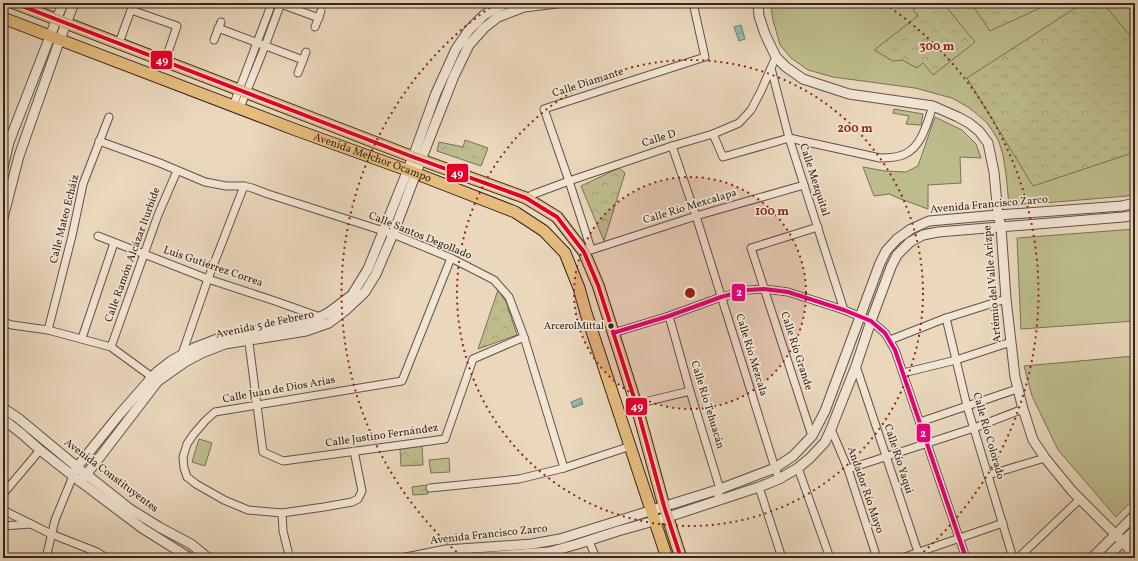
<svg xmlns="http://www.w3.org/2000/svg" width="1138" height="561" viewBox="0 0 1138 561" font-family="Vollkorn,serif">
<defs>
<pattern id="forest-crowns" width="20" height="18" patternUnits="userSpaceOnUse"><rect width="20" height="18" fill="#bdbc8c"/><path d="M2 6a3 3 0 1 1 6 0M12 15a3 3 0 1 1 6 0" fill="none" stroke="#a3a178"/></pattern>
<pattern id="water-waves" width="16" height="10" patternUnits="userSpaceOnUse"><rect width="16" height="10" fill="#98baaf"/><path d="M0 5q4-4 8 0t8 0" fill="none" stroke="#7d978e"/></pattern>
</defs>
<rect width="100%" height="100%" fill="#ead7bc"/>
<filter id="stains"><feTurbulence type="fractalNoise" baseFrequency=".005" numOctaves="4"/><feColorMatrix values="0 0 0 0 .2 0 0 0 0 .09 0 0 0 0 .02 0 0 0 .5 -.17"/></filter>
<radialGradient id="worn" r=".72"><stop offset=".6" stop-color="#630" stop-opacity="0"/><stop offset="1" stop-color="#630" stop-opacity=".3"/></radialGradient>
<g fill="#bdbc8c" stroke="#7a7155">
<path d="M770 3H1129L1135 11V193L1127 196 1009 206 1006 174 1003 155 999 142 994 133 987 123 978 115 968 107 952 98 915 88 833 77 808 70 791 58 780 45 773 20Z"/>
<path d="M894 109 923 114 921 125 906 124 909 116 893 113Z"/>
<path d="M935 117 962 130 976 144 981 158 960 157 961 183 928 185V209L898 198 889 194 874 196 863 167 885 171 906 172 918 166Z"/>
<path d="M1135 229V321L1021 329 1017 238Z"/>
<path d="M1135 356V498L1116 517 1058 450 1032 396 1024 366Z"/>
<path d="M199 439 212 443 205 466 192 462Z"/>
<path d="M449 458 450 472 431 473 429 460Z"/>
</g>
<g fill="url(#forest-crowns)" stroke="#7a7155">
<path d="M922 3H943L975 42 933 75 923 63 917 68 902 60 893 61 874 50 918 16 913 10Z"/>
<path d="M971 3H1051L990 31Z"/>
<path d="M1083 3H1103L1135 42V152L1033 186 967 78Z"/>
<path d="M465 140 488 148 481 166 437 151 439 142 463 147Z"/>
<path d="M619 168 625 173 604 241 581 186Z"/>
<path d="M498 290 506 302 517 335 478 349Z"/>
<path d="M422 446 423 465 401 466 400 449Z"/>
<path d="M427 485 428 494 413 495 412 487Z"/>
</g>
<g fill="url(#water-waves)" stroke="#717f75">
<path d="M741 25 745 39 739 41 734 27Z"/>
<path d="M581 398 583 404 573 408 571 402Z"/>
</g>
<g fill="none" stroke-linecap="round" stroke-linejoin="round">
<defs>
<g id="minor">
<path d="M278 3 319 18"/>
<path d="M315 27 321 11"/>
<path d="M218 28 303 60"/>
<path d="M214 40 221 22"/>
<path d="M119 43 131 10 177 26 165 61"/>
<path d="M776 57 771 68 789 138 844 310"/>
<path d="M298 73 306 52"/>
<path d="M233 106 272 3"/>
<path d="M240 108 265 46 281 3"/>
<path d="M713 134 723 157 789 138 880 158C888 158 897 158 905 154 922 146 927 123 933 106"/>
<path d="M99 141 160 163 205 182 226 186H244L252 188 268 194 393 234 451 258 494 280 509 297 524 337 564 468"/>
<path d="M672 146 696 216 775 468 779 479"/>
<path d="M526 198 534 194 569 181 672 146 713 134 739 123 751 110 761 91 771 68"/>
<path d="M98 236 208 279 275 301 320 317"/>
<path d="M591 249 569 181 544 109 705 57 693 3"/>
<path d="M588 251 696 216 804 185"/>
<path d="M669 316 690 391 720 489 717 501"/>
<path d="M946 318 967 406 1013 558"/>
<path d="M3 322 12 325 48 330 111 347 152 377"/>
<path d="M48 330 72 236 83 184 109 117"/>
<path d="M613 333 669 316 721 297 748 290 764 289 788 292 844 310 871 321 885 333 895 350 966 558"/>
<path d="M248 335 263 452 283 461 445 439 473 359 524 337"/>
<path d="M82 338 114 243"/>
<path d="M890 340 946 318 1006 299"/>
<path d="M111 347 158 215 177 171"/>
<path d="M182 354 208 279 244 186"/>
<path d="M856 366 920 558"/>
<path d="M903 373 956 360 1011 342"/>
<path d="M636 404 690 391"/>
<path d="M920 422 1017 389"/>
<path d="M831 429 848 469 877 558"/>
<path d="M812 436 751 248 818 227"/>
<path d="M354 451 362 491 358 499 352 502 324 507 282 513 248 510 224 500 196 484 187 477 184 468 183 457 187 444 193 435 205 421 215 412 402 381 451 258"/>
<path d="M798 468 830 558"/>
<path d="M848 469 974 428 1023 409"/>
<path d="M988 475 1045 458"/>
<path d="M759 487 782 558"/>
<path d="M430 488 519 479 564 468 631 446"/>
<path d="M3 494 40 450"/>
<path d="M3 510 51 534 97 552 107 558"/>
<path d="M282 513 283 531 288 551"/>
<path d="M3 526 31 524"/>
<path d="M589 541 596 558"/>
<path d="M46 558 55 520 73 476"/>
<path d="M902 558 1003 523"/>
<path d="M1018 558 1080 499"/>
</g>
<g id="tertiary">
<path d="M758 3 759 16 765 34 776 57 786 67 803 79 849 94 933 106 958 117 969 123 979 131 988 143 994 172 998 215 1001 227 1006 299 1015 377 1023 409 1033 440 1045 458 1072 491 1123 542 1135 556"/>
<path d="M3 168 9 142 63 3"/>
<path d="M3 218 19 156 60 39 74 3"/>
<path d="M3 408 18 418 77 467 130 509 159 527 191 544 208 558"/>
<path d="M3 419 22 434 40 450 73 476 142 528 190 558"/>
<path d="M73 476 77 467 119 415 152 377 158 371 171 361 194 348 225 336 247 332 299 325 320 317 328 313 352 295 368 269 413 157 436 93 456 49 469 30 484 15 506 3"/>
<path d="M80 481 86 475 158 381 185 362 202 353 225 344 306 331 329 323 346 310 365 292 376 274 393 234 421 160 454 76 469 45 484 28 498 17 524 7 557 3"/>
<path d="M406 558 446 550 532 544 560 539 720 489 775 468 793 456 812 436 825 411 880 263 886 251 897 239 911 229 929 221 998 215 1122 206 1135 203"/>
<path d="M469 558 549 552 578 544 618 531 668 517 759 487 779 479 798 468 810 458 825 442 831 429 856 366 871 321 891 267 897 255 910 242 923 235 938 232 1123 217 1135 215"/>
<path d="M1092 558 1135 515"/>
<path d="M1106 558 1135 530"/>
</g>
<g id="primary">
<path d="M14 3 413 157 526 198 557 217 584 252 598 285 636 404 664 506 681 558"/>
<path id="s1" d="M3 18 296 130 407 170 515 212 544 231 565 253 579 288 586 313 667 558"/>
</g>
</defs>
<use href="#minor" stroke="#635246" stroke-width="9"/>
<use href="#tertiary" stroke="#635246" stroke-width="11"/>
<use href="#primary" stroke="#36261e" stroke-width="13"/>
<use href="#minor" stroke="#f1e5d3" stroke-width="7"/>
<use href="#tertiary" stroke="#f1e5d3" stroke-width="9"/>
<use href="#primary" stroke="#e5bc7e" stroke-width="11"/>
<defs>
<path id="bus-1" d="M14 3 413 157 526 198 557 217 584 252 598 285 636 404 664 506 681 558"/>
<path id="bus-2" d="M613 333 669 316 721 297 748 290 764 289 788 292 844 310 871 321 885 333 895 350 966 558"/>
</defs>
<use href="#bus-1" stroke="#f1e5d3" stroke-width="7"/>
<use href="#bus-2" stroke="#f1e5d3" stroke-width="7"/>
<use href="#bus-1" stroke="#e4002b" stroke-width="4"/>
<use href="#bus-2" stroke="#e5007d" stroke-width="4"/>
</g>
<circle cx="690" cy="293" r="116" fill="#8f2418" fill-opacity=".12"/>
<g fill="none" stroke="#8f2418" stroke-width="2" stroke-dasharray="2 4">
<circle cx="690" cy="293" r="116"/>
<circle cx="690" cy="293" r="233"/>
<path d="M461 556A349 349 0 0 1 495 4M885 4A349 349 0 0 1 919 556"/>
</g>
<circle fill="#36261e" stroke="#f1e5d3" stroke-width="1.5" cx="611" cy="326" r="3.5"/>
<g text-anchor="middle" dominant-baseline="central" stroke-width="3.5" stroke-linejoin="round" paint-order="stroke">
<g font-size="10" fill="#36261e" stroke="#f1e5d3" text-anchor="end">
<text x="604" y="326">ArcerolMittal</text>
</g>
<g font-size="11" fill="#36261e" stroke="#f1e5d3">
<text transform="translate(588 83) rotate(-18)">Calle Diamante</text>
<text transform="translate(659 139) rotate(-18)">Calle D</text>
<text stroke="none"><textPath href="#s1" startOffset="395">Avenida Melchor Ocampo</textPath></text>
<text transform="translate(814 180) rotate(72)">Calle Mezquital</text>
<text transform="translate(989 205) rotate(-5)">Avenida Francisco Zarco</text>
<text transform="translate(690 207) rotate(-17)">Calle Río Mexcalapa</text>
<text transform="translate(65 219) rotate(-76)">Calle Mateo Echáiz</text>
<text transform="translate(420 236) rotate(22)">Calle Santos Degollado</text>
<text transform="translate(133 255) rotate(-70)">Calle Ramón Alcázar Iturbide</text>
<text transform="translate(213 267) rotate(19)">Luis Gutiérrez Correa</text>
<text transform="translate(993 284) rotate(-95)">Artémio del Valle Arizpe</text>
<text transform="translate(265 325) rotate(-12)">Avenida 5 de Febrero</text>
<text transform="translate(796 351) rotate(72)">Calle Río Grande</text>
<text transform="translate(751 355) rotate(73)">Calle Río Mezcala</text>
<text transform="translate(279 390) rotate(-10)">Calle Juan de Dios Arias</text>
<text transform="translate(707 405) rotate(73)">Calle Río Tehuacán</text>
<text transform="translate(382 436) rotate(-8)">Calle Justino Fernández</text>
<text transform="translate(988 436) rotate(74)">Calle Río Colorado</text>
<text transform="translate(898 459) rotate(72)">Calle Río Yaqui</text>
<text transform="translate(111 476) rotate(37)">Avenida Constituyentes</text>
<text transform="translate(865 490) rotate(71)">Andador Río Mayo</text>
<text transform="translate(489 535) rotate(-6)">Avenida Francisco Zarco</text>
</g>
</g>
<circle cx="690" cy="293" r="6" fill="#8f2418" stroke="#f1e5d3" stroke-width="2"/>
<g font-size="12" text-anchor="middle" font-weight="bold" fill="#8f2418" stroke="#f1e5d3" stroke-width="3.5" stroke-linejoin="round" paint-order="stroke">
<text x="937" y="50">300 m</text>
<text x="855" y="132">200 m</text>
<text x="772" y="215">100 m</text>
</g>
<g stroke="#f1e5d3" stroke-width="1.5">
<rect x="150" y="50" width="23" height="20" rx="4" fill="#e4002b"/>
<rect x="446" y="163" width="23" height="20" rx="4" fill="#e4002b"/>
<rect x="731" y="283" width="15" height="19" rx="4" fill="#e5007d"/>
<rect x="625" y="397" width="23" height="19" rx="4" fill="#e4002b"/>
<rect x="916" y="423" width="15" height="20" rx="4" fill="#e5007d"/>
</g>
<g font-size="11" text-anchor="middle" font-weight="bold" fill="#fff">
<text x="162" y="64">49</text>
<text x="457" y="177">49</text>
<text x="739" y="296">2</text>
<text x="637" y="410">49</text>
<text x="923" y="437">2</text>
</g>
<rect width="1138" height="561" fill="none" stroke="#ead7bc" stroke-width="16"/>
<rect x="4" y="4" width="1130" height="553" fill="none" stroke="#36261e" stroke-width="2"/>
<rect x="8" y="8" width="1122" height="545" fill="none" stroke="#36261e"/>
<rect width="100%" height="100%" filter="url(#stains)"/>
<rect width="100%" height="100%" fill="url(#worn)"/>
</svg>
